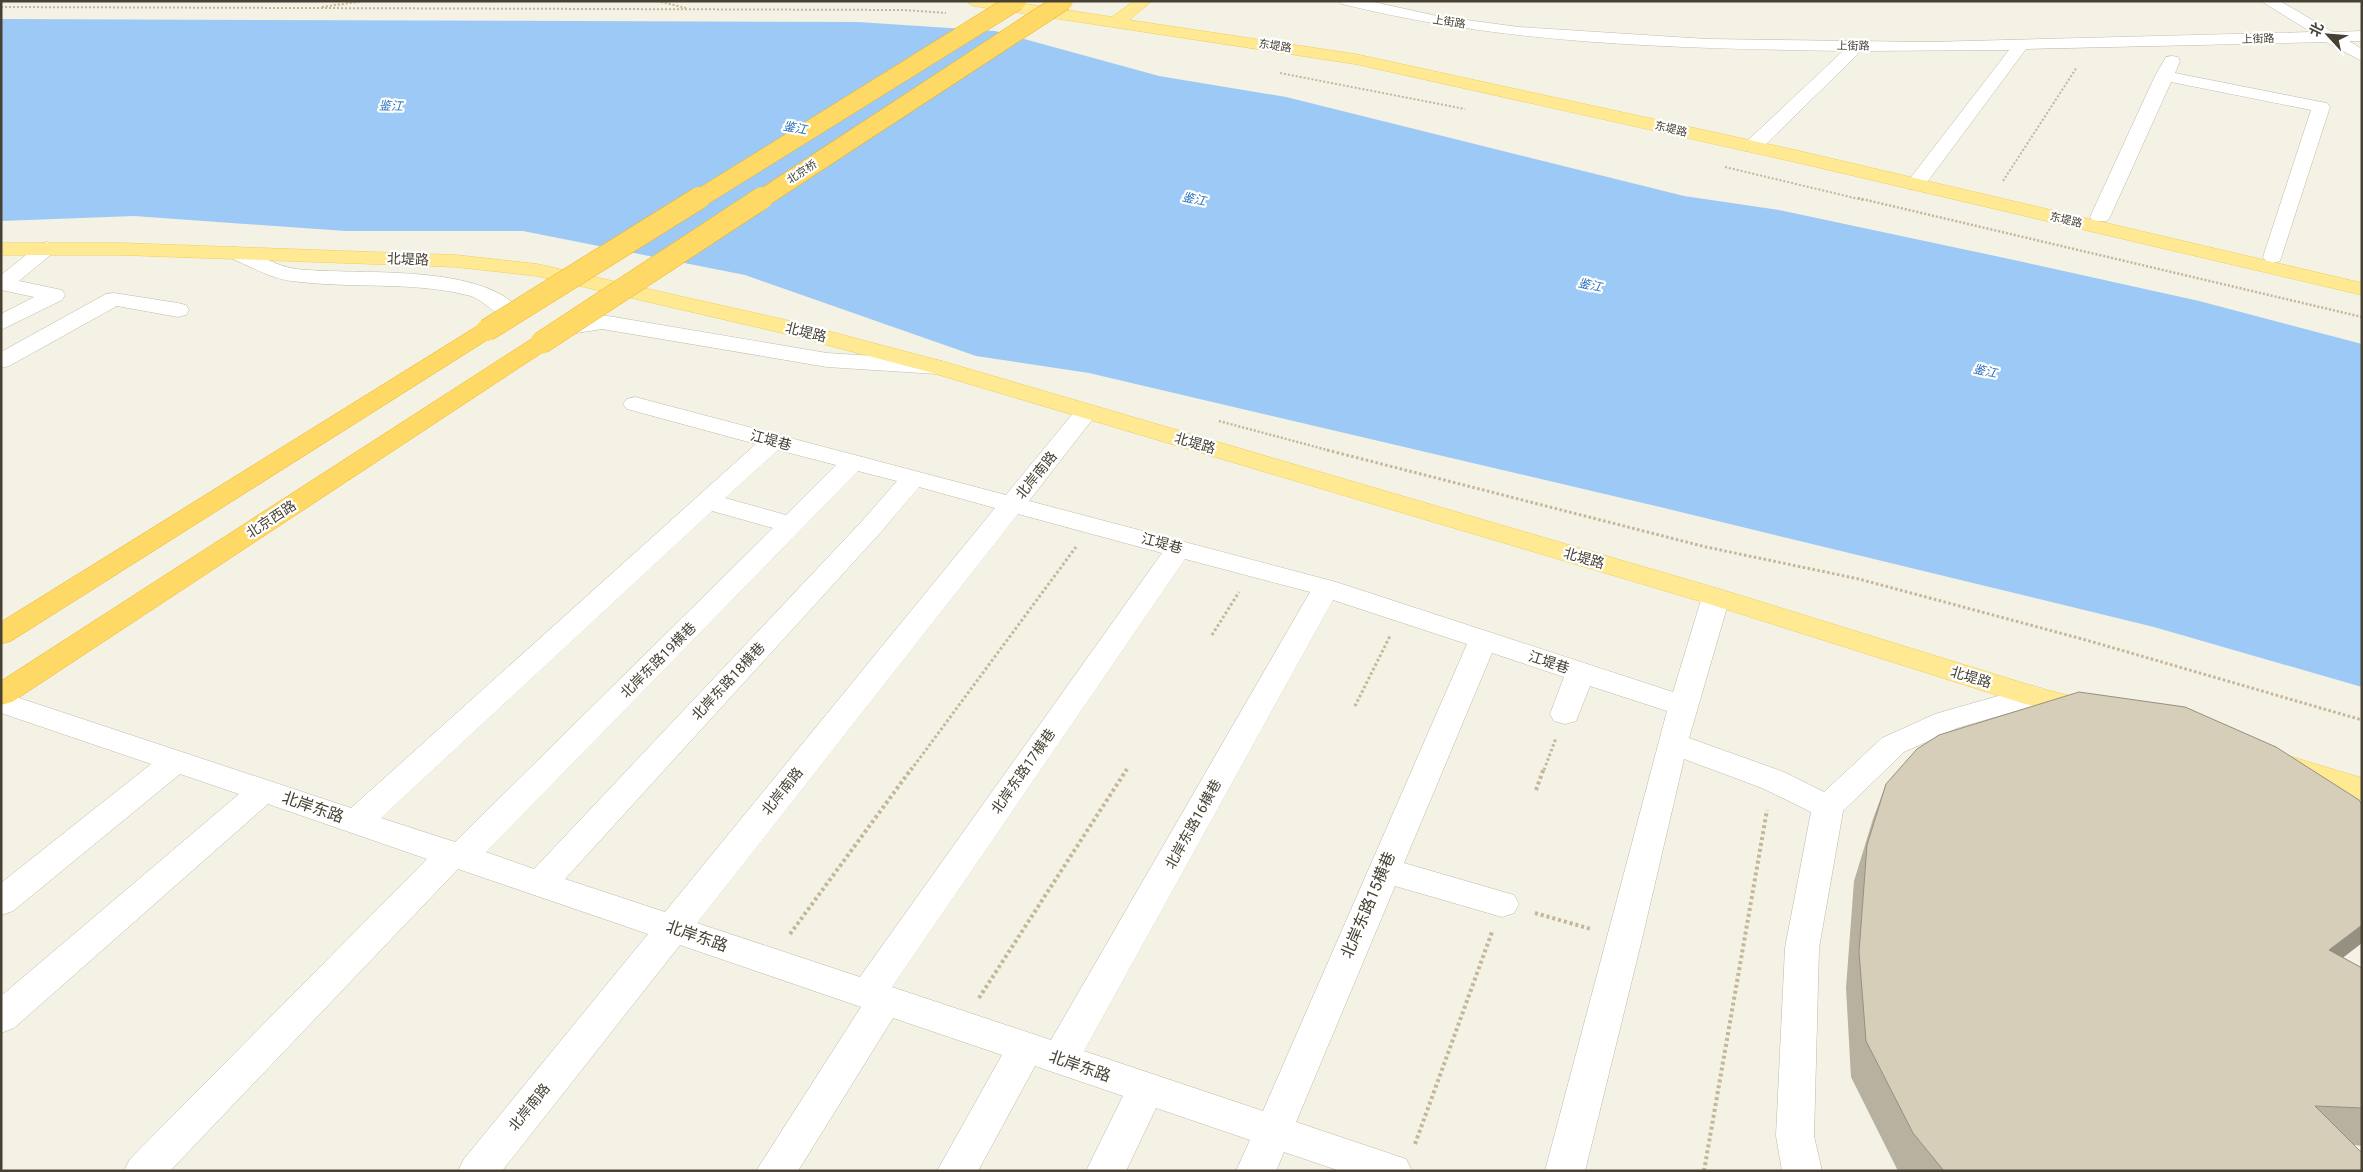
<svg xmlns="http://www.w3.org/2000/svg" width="2363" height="1172" viewBox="0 0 2363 1172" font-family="Roboto,'Noto Sans SC',sans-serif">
<rect width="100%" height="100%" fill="#f4f1e5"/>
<path fill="#9cc9f6" d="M1 19 858 22 995 31 1159 76 1286 97 1684 196 1779 210 2014 260 2199 301 2362 344V687L2154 627 1660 507 1089 373 976 356 745 275 523 231H346L134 216 1 221Z"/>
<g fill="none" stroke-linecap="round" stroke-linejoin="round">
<defs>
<g id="minor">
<path d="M1339 1H1369L1437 16 1519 27 1707 39 1929 42 2311 32 2261 1H2280L2333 32 2362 31V41H2349L2362 49V61L2326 42 2026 49 1922 189H1908L1905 185 2009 50 1861 51 1759 151H1745L1743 147 1745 143 1843 51C1674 48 1506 45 1342 4Z"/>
<path d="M2172 56 2178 57 2180 61 2175 73 2321 102 2327 103 2330 107 2280 261 2273 263 2266 261 2263 257 2311 110 2171 82 2110 217 2107 221H2093L2090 217 2155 76 2166 57Z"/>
<path d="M47 242 54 244 57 248 54 252 19 281 62 290 65 295 62 300 1 330V314L34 297 1 290V275L40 244Z"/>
<path d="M235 247C255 252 275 266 296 269 355 276 486 261 523 314L520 319C499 324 487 299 467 295 410 281 350 289 292 281 271 279 248 265 228 257L225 253 228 249Z"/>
<path d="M114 293 178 303 186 305 189 310 186 315 178 317 117 306 9 366 1 368V352L106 294Z"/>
<path d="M602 315 827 353 937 360 945 362 948 367 945 372 937 374 827 367 602 329 564 335 556 333 553 328 556 323Z"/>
<path d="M635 397 1006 495 1079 406 1087 404 1095 406 1099 411 1095 416 1029 501 1336 582 1673 692 1702 597 1706 591 1716 588 1726 591 1730 597 1689 738 1784 772 1824 792 1882 738 1935 714 2033 686 2044 689 2048 696 2044 703 1957 728 1904 752 1843 811 1819 948 1814 1136 1822 1171H1782L1776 1136 1785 948 1811 812 1762 788 1684 759 1642 939 1585 1171H1545L1667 711 1590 686 1576 721 1565 724 1554 721 1550 714 1564 677 1492 653 1404 863 1514 895 1519 904 1514 913 1502 917 1395 886 1296 1122 1406 1159 1412 1171H1340L1284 1152 1276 1171H1236L1250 1140 1156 1108 1126 1171H1086L1123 1096 1035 1066 978 1171H937L1002 1055 893 1018 798 1171H756L861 1007 680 945 502 1171H458L464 1159 648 934 458 869 170 1171H124L130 1159 427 859 268 804 14 1028 1 1033V996L239 794 180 774 13 911 1 915V883L151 764 1 713V692L351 808 756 444 627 409 623 404 627 399ZM778 450 836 465 786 515 725 498ZM858 471 897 481 863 520 534 869 486 852ZM919 487 995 508 665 912 565 879 881 532ZM712 511 773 528 455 842 381 818ZM1018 514 1162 553 860 977 697 923ZM1185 559 1310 592 1051 1040 892 987ZM1333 600 1467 644 1263 1111 1084 1051Z"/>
</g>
<g id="major">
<path d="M966 1H1006L1112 17 1134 1H1152L1129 20 1355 54 1795 150 2362 283V295L1795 162 1355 64 974 6Z"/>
<path d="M1 243H122L456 255 537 264 786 320 945 362 1726 591 2039 688 2098 703 2102 710 2098 717 2087 720 2022 703 1706 603 929 372 782 333 537 276 456 267 122 255H1Z"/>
<path d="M2289 756 2362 778V800L2278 775 2273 767 2278 759Z"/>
</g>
<g id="highway">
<path d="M487 323 495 325 498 330 495 335 11 641 1 644V622L479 325Z"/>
<path d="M541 336 549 338 552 343 549 348 12 702 1 705V681L533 338Z"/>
</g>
</defs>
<use href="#minor" stroke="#c0baa7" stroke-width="1"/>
<use href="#major" stroke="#eece59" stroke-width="1"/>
<use href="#highway" stroke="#eab428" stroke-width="1"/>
<g stroke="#c3b797" stroke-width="2" stroke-dasharray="2 2" stroke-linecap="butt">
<path d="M657 1 686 8"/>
<path d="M1 7 905 10 946 13"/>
<path d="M322 7 364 1"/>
<path d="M1280 73 1465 109"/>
<path d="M1725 167 1863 200"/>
<path d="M2003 181 2077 67"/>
</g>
<g stroke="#c3b797" stroke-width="2.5" stroke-dasharray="2 2" stroke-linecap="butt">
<path d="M1858 198 2362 317"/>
<path d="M1219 421 1331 451"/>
</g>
<g stroke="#c3b797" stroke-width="3" stroke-dasharray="2.5 2.5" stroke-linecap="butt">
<path d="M1327 450 1706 547 1859 579 2086 640 2362 720"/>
<path d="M1212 635 1239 592"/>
<path d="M1355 706 1390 636"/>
<path d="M911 770 1076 547"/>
<path d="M1544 770 1556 738"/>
</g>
<g stroke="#c3b797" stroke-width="4" stroke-dasharray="3 3" stroke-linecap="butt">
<path d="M1536 790 1544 768"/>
<path d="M1535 913 1591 929"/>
<path d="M790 934 912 768"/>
<path d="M979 998 1127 769"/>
<path d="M1415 1144 1492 932"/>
<path d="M1704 1171 1767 810"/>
</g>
<use href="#minor" fill="#fff" fill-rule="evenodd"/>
<use href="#major" fill="#ffea93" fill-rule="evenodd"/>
<use href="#highway" fill="#ffd965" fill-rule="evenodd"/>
<defs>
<g id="highway-bridge-far1">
<path d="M697 200 1017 1"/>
<path d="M760 200 1064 1"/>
</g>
<g id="highway-bridge">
<path d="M487 330 699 198"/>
<path d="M541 343 762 198"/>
</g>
</defs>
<use href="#highway-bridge-far1" stroke="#eab428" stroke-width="19" stroke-linecap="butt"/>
<use href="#highway-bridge" stroke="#eab428" stroke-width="23" stroke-linecap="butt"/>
<use href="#highway-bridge-far1" stroke="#ffd965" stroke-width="18"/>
<use href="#highway-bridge" stroke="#ffd965" stroke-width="22"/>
</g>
<path fill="#b9b19f" d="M1886 784 2362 943 2343 957 2362 968V1146L2354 1145 2362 1171H1898L1851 1077 1846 988 1854 881 1873 819Z"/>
<path fill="#969082" d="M2362 925V943L2306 986 2329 950Z"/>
<path fill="#d7ceb9" stroke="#969082" d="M2079 692 2185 707 2276 747 2359 800 2362 805V925L2329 950 2362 968V1108L2315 1106 2362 1153V1171H1944L1913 1133 1866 1041 1859 952 1867 845 1886 784 1917 749 1939 735Z"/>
<g text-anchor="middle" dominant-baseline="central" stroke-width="4.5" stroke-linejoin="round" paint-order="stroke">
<g font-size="11" fill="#474134" stroke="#fff">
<text transform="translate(1449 22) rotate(9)">上街路</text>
<text transform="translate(2258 39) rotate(-2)">上街路</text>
<text transform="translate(1275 46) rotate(9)">东堤路</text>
<text transform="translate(1853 46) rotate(1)">上街路</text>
<text transform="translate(1671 129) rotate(13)">东堤路</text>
<text transform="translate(802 172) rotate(-33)">北京桥</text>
<text transform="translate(2066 220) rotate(13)">东堤路</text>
</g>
<g font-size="12" font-style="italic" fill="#246ebc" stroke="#fff">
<text transform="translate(391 106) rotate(2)">鉴江</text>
<text transform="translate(795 128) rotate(10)">鉴江</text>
<text transform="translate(1194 199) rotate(12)">鉴江</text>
<text transform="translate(1590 285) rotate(12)">鉴江</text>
<text transform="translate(1985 371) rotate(12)">鉴江</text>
</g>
<g font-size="14" fill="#474134" stroke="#fff">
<text transform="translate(408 259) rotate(2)">北堤路</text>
<text transform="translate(806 332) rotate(14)">北堤路</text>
<text transform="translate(771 440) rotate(15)">江堤巷</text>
<text transform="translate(1195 443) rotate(16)">北堤路</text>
<text transform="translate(1036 475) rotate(-51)">北岸南路</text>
<text transform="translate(271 519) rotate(-33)">北京西路</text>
<text transform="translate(1162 543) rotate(15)">江堤巷</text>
<text transform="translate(1584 558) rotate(16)">北堤路</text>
<text transform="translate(658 660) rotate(-45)">北岸东路19横巷</text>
<text transform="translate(1549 662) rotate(18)">江堤巷</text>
<text transform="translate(1971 677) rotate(17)">北堤路</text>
<text transform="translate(728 681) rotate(-47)">北岸东路18横巷</text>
<text transform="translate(1023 771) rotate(-55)">北岸东路17横巷</text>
<text transform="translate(782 791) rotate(-51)">北岸南路</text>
<text transform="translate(1193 824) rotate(-61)">北岸东路16横巷</text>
<text transform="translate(529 1107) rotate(-51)">北岸南路</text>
</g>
<g font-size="16" fill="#474134" stroke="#fff">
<text transform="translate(313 807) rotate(19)">北岸东路</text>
<text transform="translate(1368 905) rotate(-67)">北岸东路15横巷</text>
<text transform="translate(697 936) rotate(19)">北岸东路</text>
<text transform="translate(1080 1066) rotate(19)">北岸东路</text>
</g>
</g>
<rect width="2363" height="1172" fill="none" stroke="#474134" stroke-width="5"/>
<g transform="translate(2328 35) rotate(296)" stroke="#ffffff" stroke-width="4" paint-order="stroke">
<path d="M0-4L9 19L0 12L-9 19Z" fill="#474134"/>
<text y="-8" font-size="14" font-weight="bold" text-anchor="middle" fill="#474134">北</text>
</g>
</svg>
